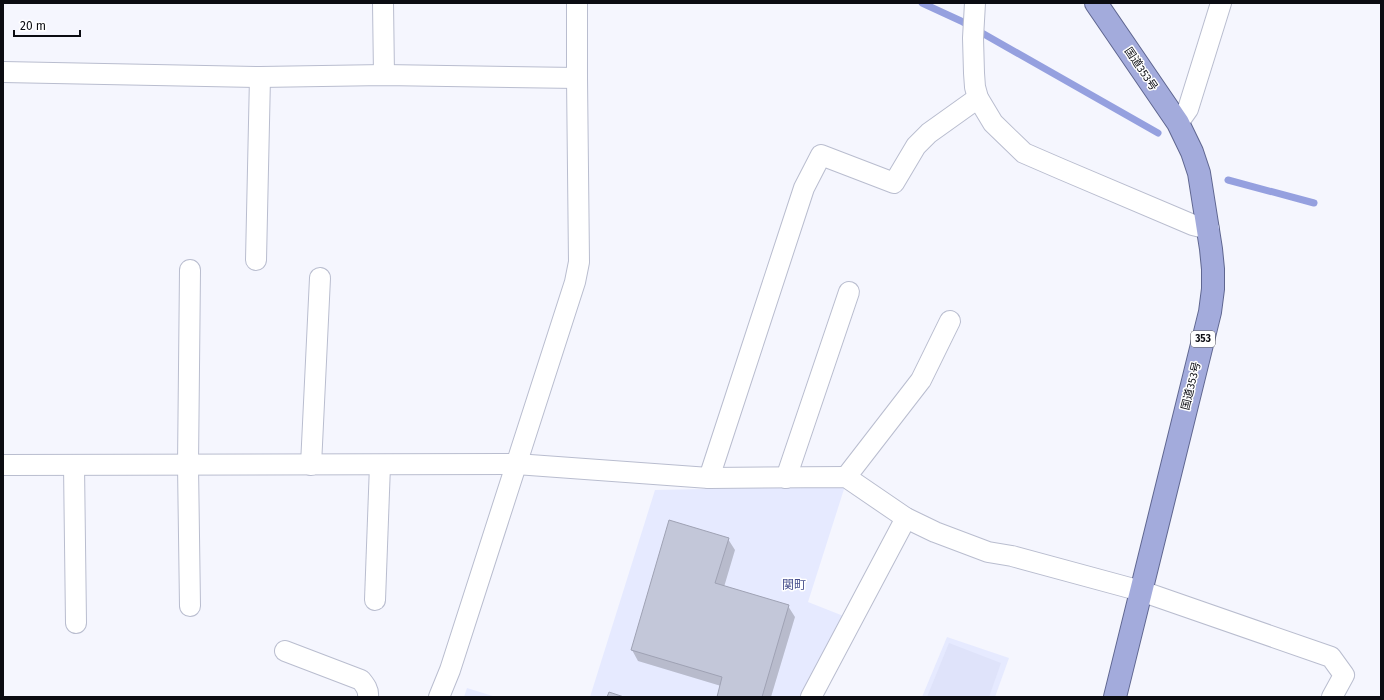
<svg xmlns="http://www.w3.org/2000/svg" width="1384" height="700" viewBox="0 0 1384 700" font-family="'Fira Sans','Noto Sans JP',sans-serif">
<rect width="100%" height="100%" fill="#f5f6fe"/>
<g fill="#e6eaff">
<path d="M845 486 808 602 846 617 805 697H590L655 490Z"/>
<path d="M947 637 1009 658 995 697H922Z"/>
<path d="M467 688 496 697H464Z"/>
</g>
<path fill="#dfe3fa" d="M949 643 1001 663 989 697H927Z"/>
<path fill="#0003" d="M728 539 735 550 724 587 788 606 795 617 771 697H718L721 686 638 661 632 650Z"/>
<g fill="none" stroke-linecap="round" stroke-linejoin="round">
<g stroke="#95a0df" stroke-width="7">
<path d="M922 3 961 21 1158 133"/>
<path d="M1228 180 1314 203"/>
</g>
</g>
<g fill="#c3c7d9" stroke="#9fa2b4">
<path d="M669 520 729 538 715 583 789 605 762 697H717L722 677 631 650Z"/>
<path d="M609 692 624 697H607Z"/>
</g>
<g fill="none" stroke-linecap="round" stroke-linejoin="round">
<defs>
<g id="minor">
<path d="M383 3 384 75"/>
<path d="M975 3 973 38 974 73 975 87 978 98 993 123 1024 153 1061 169 1193 225 1209 229"/>
<path d="M3 72 260 77 384 75 577 78"/>
<path d="M1178 123 1188 109 1221 3"/>
<path d="M256 260 260 77"/>
<path d="M190 270 188 465 190 606"/>
<path d="M3 465 516 464 709 478 846 477 906 518 935 532 988 552 1012 556 1141 591 1331 657 1344 675 1332 697"/>
<path d="M74 465 76 623"/>
<path d="M311 465 320 278"/>
<path d="M846 477 921 380 950 321"/>
<path d="M709 478 804 188 821 155 894 183 916 146 929 133 978 98"/>
<path d="M786 478 849 292"/>
<path d="M375 600 380 465"/>
<path d="M285 651 361 680C365 685 369 690 368 697"/>
<path d="M439 697 450 670 575 282 579 262 577 78V3"/>
<path d="M811 697 906 518"/>
</g>
<path id="trunk" d="M1096 3 1178 123 1192 152 1199 173 1211 249 1213 269V289L1210 312 1115 697"/>
</defs>
<use href="#minor" stroke="#b9bdcf" stroke-width="22"/>
<use href="#trunk" stroke="#5f6690" stroke-width="24"/>
<use href="#minor" stroke="#fff" stroke-width="20"/>
<use href="#trunk" stroke="#a3abdc" stroke-width="22"/>
</g>
<g text-anchor="middle" dominant-baseline="central" stroke-width="3" stroke-linejoin="round" paint-order="stroke">
<rect fill="#fff" stroke="#545559" stroke-width="1" x="1191" y="331" width="24" height="16" rx="3"/>
<g font-size="10" font-weight="bold" fill="#0b0c12">
<text x="1203" y="339">353</text>
</g>
<g font-size="11" fill="#0b0c12" stroke="#fff">
<text transform="translate(1141 69) rotate(56)">国道353号</text>
<text transform="translate(1191 386) rotate(-76)">国道353号</text>
</g>
<g font-size="12" fill="#48508d" stroke="#fff">
<text x="794" y="585">関町</text>
</g>
</g>
<rect width="1384" height="700" fill="none" stroke="#0b0c12" stroke-width="8"/>
<path d="M14 30v6h66v-6" fill="none" stroke="#0b0c12" stroke-width="2"/>
<text x="20" y="30" font-size="12" fill="#0b0c12" stroke="#ffffff" stroke-width="3" paint-order="stroke">20 m</text>
</svg>
